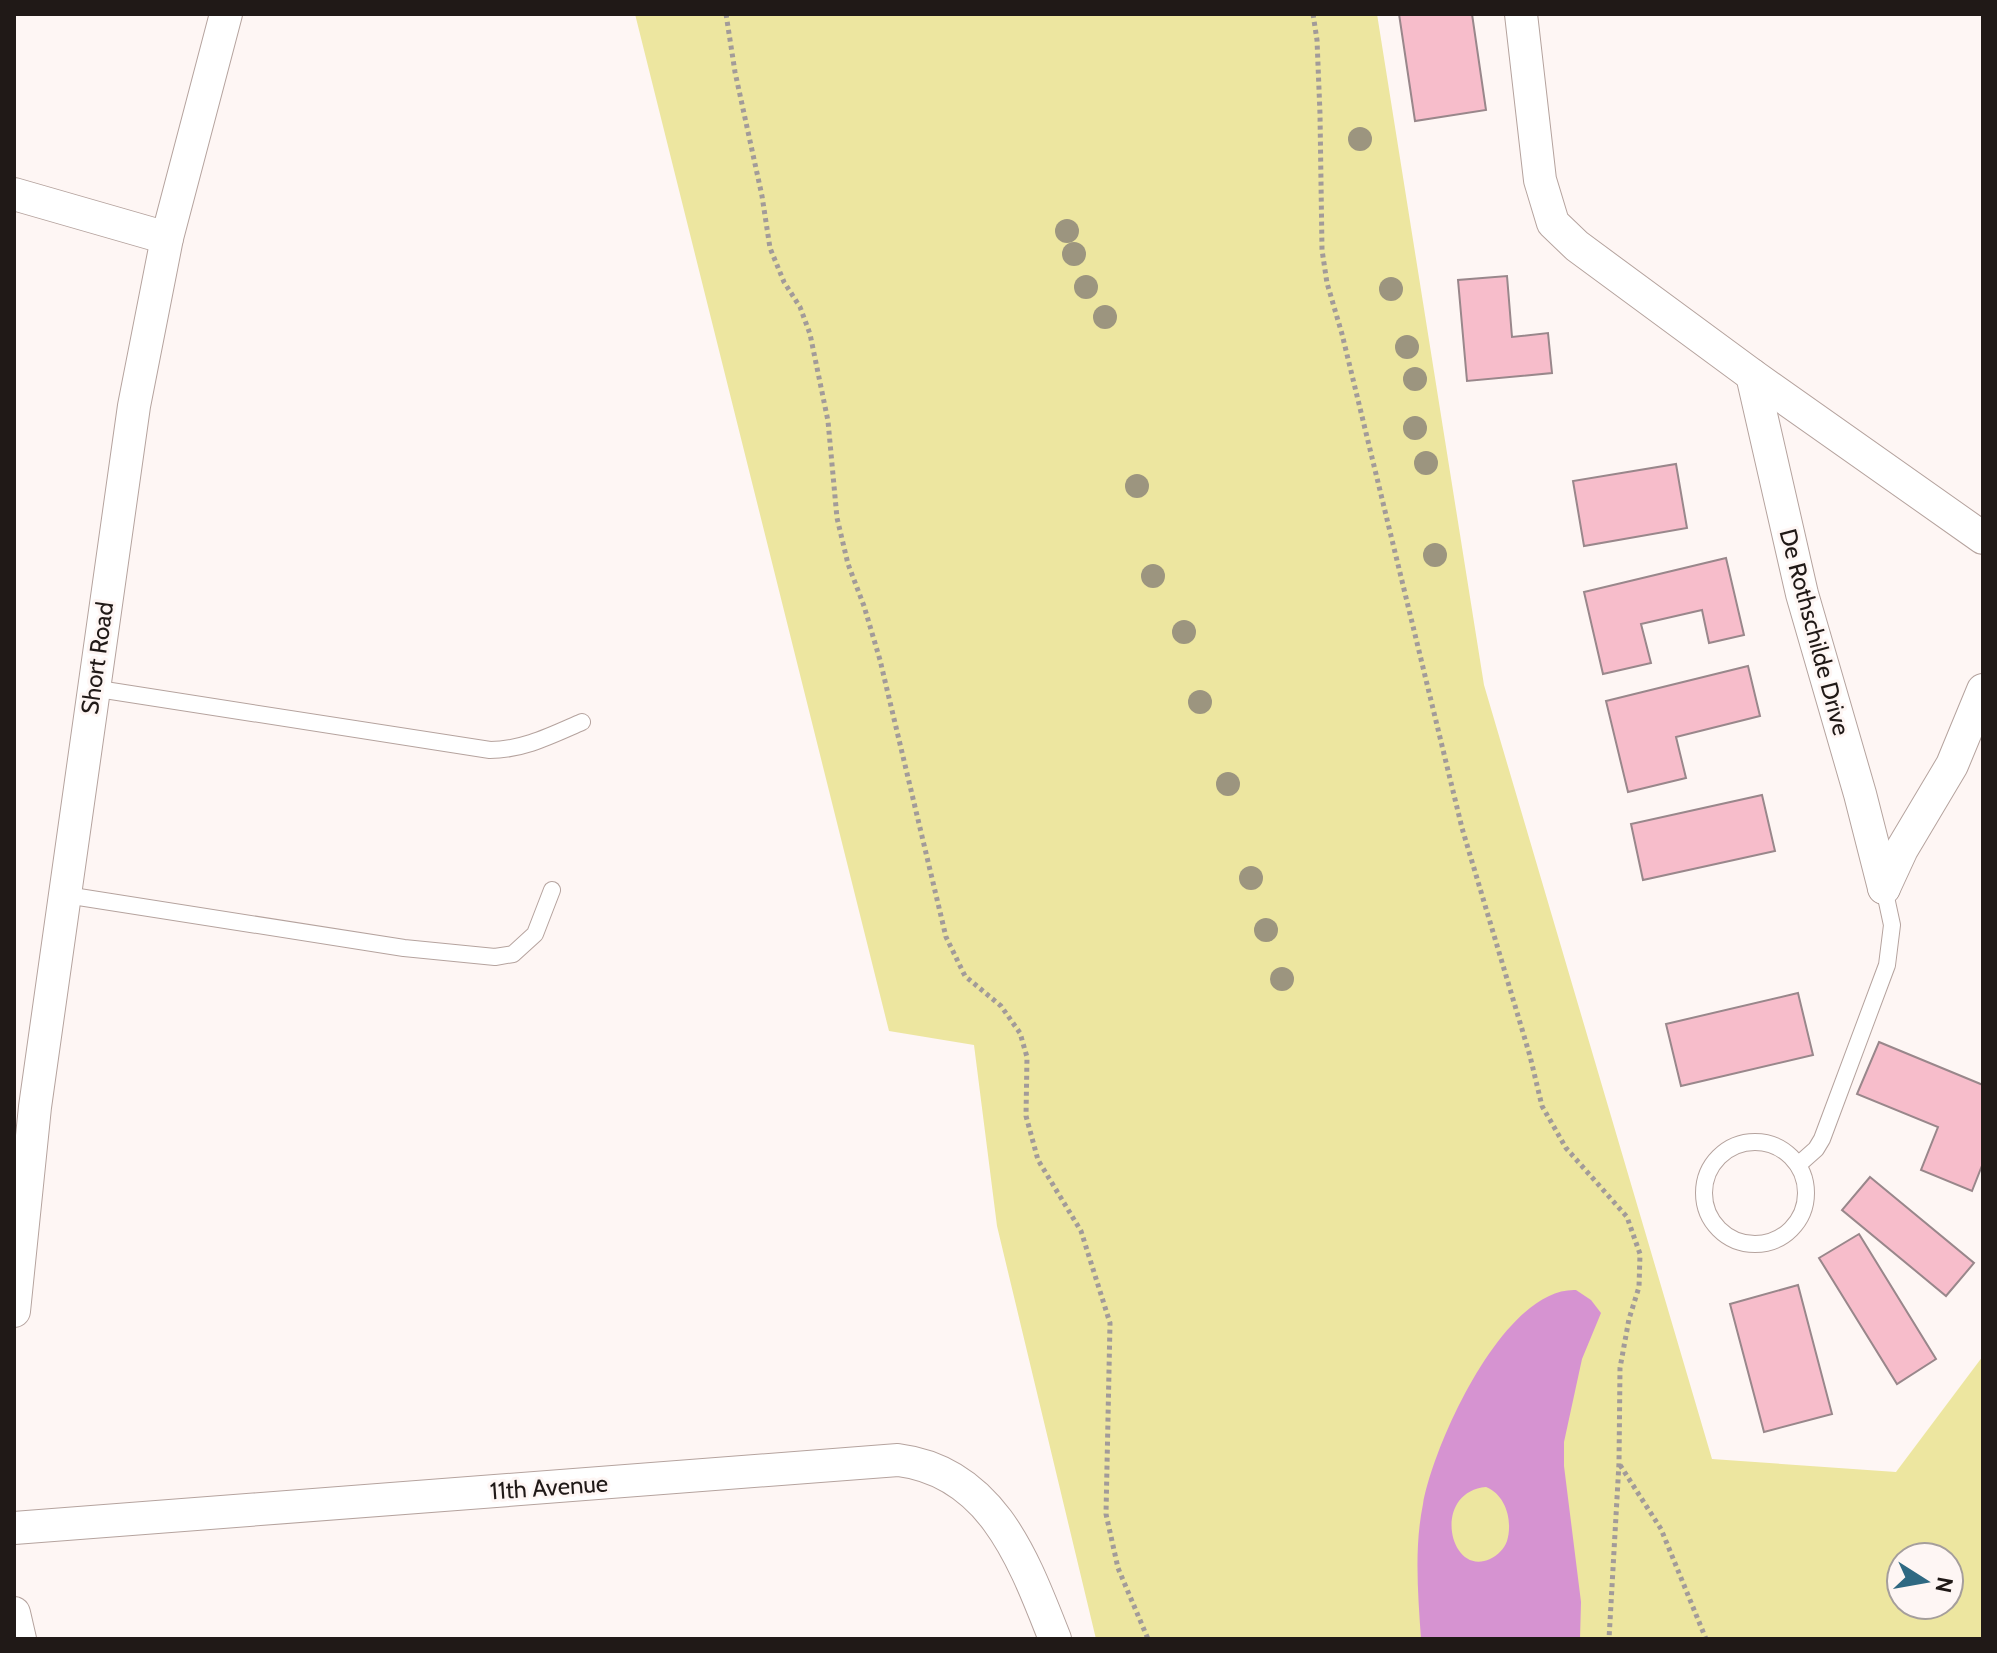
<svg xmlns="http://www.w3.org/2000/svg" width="1997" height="1653" viewBox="0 0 1997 1653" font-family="Cabin,sans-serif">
<rect width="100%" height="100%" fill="#fef6f4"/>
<path fill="#ede6a0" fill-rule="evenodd" d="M635 14H1377L1484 685 1712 1459 1896 1472 1983 1356V1639H1096L997 1226 974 1045 889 1031ZM1901 1557H1949V1605H1901Z"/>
<path fill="#d693d1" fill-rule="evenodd" d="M1576 1290 1591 1300 1601 1313 1582 1359 1564 1442V1466L1581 1602 1580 1639H1421C1418 1594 1414 1548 1423 1504 1434 1443 1504 1287 1576 1290ZM1486 1487C1506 1495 1513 1521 1507 1541 1504 1549 1498 1555 1490 1559 1449 1578 1431 1492 1486 1487Z"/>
<g fill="#f7bdcb" stroke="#99878b" stroke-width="2">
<path d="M1399 14H1472L1486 110 1415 121Z"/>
<path d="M1507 276 1512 337 1548 333 1552 373 1467 381 1458 280Z"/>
<path d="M1676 464 1687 528 1584 546 1573 481Z"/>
<path d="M1726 558 1744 635 1709 643 1702 610 1641 624 1651 663 1603 674 1584 592Z"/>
<path d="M1748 666 1760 716 1676 737 1686 778 1628 792 1606 701Z"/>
<path d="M1762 795 1775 851 1643 880 1631 824Z"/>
<path d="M1798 993 1813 1055 1681 1086 1666 1024Z"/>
<path d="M1879 1042 1983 1085V1163L1972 1191 1921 1170 1938 1127 1857 1094Z"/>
<path d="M1870 1177 1974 1263 1946 1296 1842 1210Z"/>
<path d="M1859 1234 1936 1359 1897 1384 1819 1258Z"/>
<path d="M1798 1285 1832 1414 1764 1432 1730 1304Z"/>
</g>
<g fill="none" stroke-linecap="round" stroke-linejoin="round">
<defs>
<g id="lane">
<path d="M92 688 490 750C523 750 552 735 582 722"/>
<path d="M66 895 404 948 495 957 513 954 535 934 552 890"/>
<circle cx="1755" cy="1193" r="51"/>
<path d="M1798 1165 1816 1149 1822 1139 1887 965 1892 925 1884 888"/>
</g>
<g id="street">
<path d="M1521 14 1540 180 1553 223 1577 246 1752 375 1983 538"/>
<path d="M14 194 167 238"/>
<path d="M1752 375 1802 594 1860 794 1884 888"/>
<path d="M1884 888 1902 849 1952 765 1983 690"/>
<path d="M14 1311 35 1107 134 406 167 238 226 14"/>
<path d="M14 1528 898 1460C993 1472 1024 1561 1055 1639"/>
<path d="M14 1613 20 1639"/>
</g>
</defs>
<use href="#lane" stroke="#b5a39e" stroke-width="18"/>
<use href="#street" stroke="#b5a39e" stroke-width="34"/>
<g stroke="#a29b99" stroke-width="5" stroke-dasharray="4 4" stroke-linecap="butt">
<path d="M726 14 735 72 762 196 770 248 784 282 800 307 810 334 828 421 837 518 848 564 864 606 880 660 946 937 965 976 1001 1006 1020 1033 1027 1057 1026 1116 1038 1160 1081 1231 1110 1323 1106 1514 1118 1568 1148 1639"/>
<path d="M1313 14 1317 40 1320 114 1322 250 1327 283 1342 334 1462 828 1530 1056 1542 1106 1566 1148 1627 1217 1640 1254 1639 1287 1629 1319 1620 1368 1619 1463 1609 1639"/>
<path d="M1620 1465 1661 1529 1706 1639"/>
</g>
<use href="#lane" stroke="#fff" stroke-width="16"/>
<use href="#street" stroke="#fff" stroke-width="32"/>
</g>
<g fill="#9c957f">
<circle cx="1360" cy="139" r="12"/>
<circle cx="1067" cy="231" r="12"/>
<circle cx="1074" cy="254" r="12"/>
<circle cx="1086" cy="287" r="12"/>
<circle cx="1391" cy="289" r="12"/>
<circle cx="1105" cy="317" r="12"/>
<circle cx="1407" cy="347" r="12"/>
<circle cx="1415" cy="379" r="12"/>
<circle cx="1415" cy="428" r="12"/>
<circle cx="1426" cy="463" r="12"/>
<circle cx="1137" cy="486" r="12"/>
<circle cx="1435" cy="555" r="12"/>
<circle cx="1153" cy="576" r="12"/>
<circle cx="1184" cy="632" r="12"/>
<circle cx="1200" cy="702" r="12"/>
<circle cx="1228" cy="784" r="12"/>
<circle cx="1251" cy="878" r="12"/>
<circle cx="1266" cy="930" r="12"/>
<circle cx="1282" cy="979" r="12"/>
</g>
<g text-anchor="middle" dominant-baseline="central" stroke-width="6" stroke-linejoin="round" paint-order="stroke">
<g font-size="24" fill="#201917" stroke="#fef6f4">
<text transform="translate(1815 632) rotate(75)">De Rothschilde Drive</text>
<text transform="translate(97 658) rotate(-82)">Short Road</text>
<text transform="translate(549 1487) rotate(-4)">11th Avenue</text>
</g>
</g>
<rect width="1997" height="1653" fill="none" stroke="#201917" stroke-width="32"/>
<g transform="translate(1925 1581) rotate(101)"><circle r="38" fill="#fef6f4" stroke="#a59e9c" stroke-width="2"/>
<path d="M0-6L14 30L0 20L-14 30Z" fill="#2f6982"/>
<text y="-12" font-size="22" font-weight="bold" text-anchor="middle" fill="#201917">N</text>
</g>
</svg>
